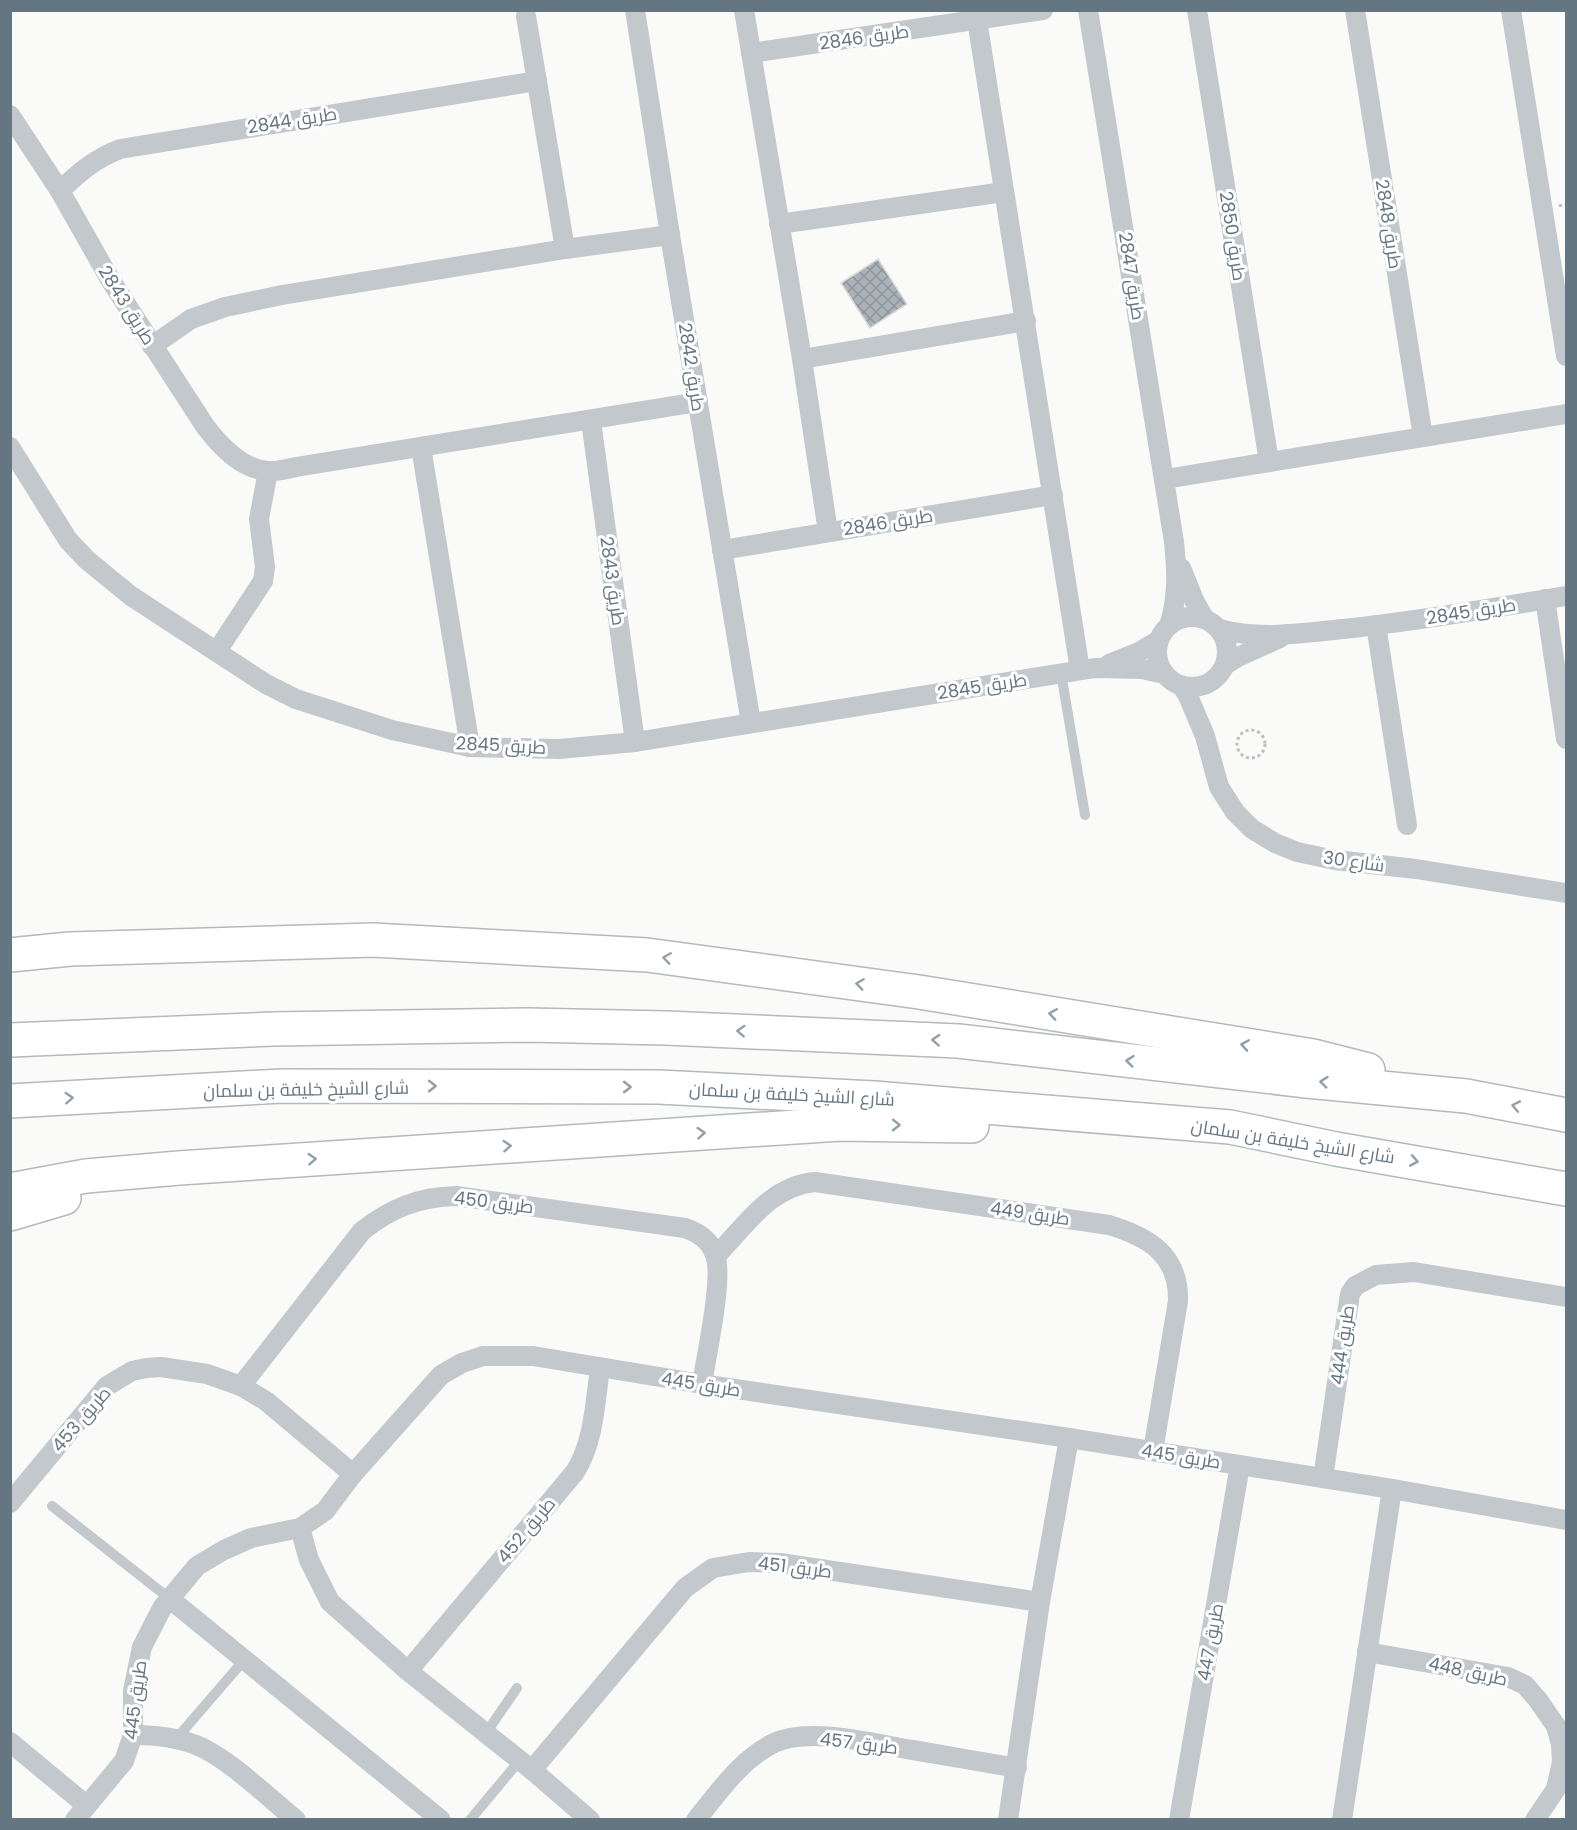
<svg xmlns="http://www.w3.org/2000/svg" width="1577" height="1830" viewBox="0 0 1577 1830" font-family="Poppins,Cairo,sans-serif">
<defs>
<pattern id="building-cross-hatch" width="8" height="8" patternUnits="userSpaceOnUse" patternTransform="scale(1.5)"><rect width="8" height="8" fill="#aab3b9"/><path d="M0 0l8 8M0 8l8-8" fill="none" stroke="#8e969c"/></pattern>
</defs>
<rect width="100%" height="100%" fill="#fafaf8"/>
<path fill="url(#building-cross-hatch)" stroke="#dcdcda" stroke-width="1.5" d="M878 259 907 304 870 328 841 283Z"/>
<g fill="none" stroke-linecap="round" stroke-linejoin="round">
<defs>
<g id="motorway">
<path d="M10 955 70 949 373 940 647 955 919 992 1313 1056 1368 1070"/>
<path d="M10 1040 273 1029 528 1025 666 1028 958 1041 1307 1081 1466 1096 1566 1115"/>
<path d="M10 1101 281 1086 659 1087 874 1098 1230 1127 1336 1149 1566 1189"/>
<path d="M10 1190 86 1176 179 1168 840 1124 972 1126"/>
<path d="M10 1214 64 1198"/>
</g>
</defs>
<use href="#motorway" stroke="#b4b9bd" stroke-width="36"/>
<g stroke="#bbbfc2" stroke-width="3" stroke-dasharray="3 3" stroke-linecap="butt">
<path d="M1559 206 1566 204"/>
<circle cx="1251" cy="744" r="14"/>
</g>
<g stroke="#c3c8cc" stroke-width="10">
<path d="M1061 673 1085 815"/>
<path d="M52 1506 170 1599"/>
<path d="M486 1733 517 1688"/>
<path d="M176 1739 245 1659"/>
<path d="M470 1820 520 1760"/>
</g>
<g stroke="#c3c8cc" stroke-width="20">
<path d="M635 10 670 235 751 723"/>
<path d="M744 10 802 359 828 532"/>
<path d="M1088 10 1174 542C1177 571 1178 595 1170 623"/>
<path d="M1197 10 1269 462"/>
<path d="M1355 10 1423 437"/>
<path d="M1511 10 1566 356"/>
<path d="M526 16 565 249"/>
<path d="M977 20 1080 670"/>
<path d="M751 53 1043 10"/>
<path d="M10 115 60 191 111 281 205 426C220 446 241 469 268 471 277 472 287 469 296 467L698 402"/>
<path d="M60 191C79 172 95 159 120 149L537 81"/>
<path d="M779 224 1004 192"/>
<path d="M152 346 191 319 225 307 282 295 565 249 670 235"/>
<path d="M802 359 1026 321"/>
<path d="M591 421 635 742"/>
<path d="M10 447 68 540 87 560 131 596 266 684 296 699 392 730 470 747 559 749 635 742 1095 668 1142 669 1164 674"/>
<path d="M421 447 470 747"/>
<path d="M1165 479 1566 414"/>
<path d="M722 550 1053 495"/>
<path d="M1181 568 1194 600 1204 618"/>
<path d="M1545 599 1566 739"/>
<circle cx="1192" cy="652" r="35"/>
<path d="M1376 625 1407 825"/>
<path d="M1219 629C1260 640 1302 633 1343 629 1418 621 1492 608 1566 596"/>
<path d="M217 651 263 581 265 567 259 519 268 471"/>
<path d="M1109 664 1139 652 1159 640"/>
<path d="M1225 665 1238 657 1280 638"/>
<path d="M1182 686 1188 696 1205 736 1219 787 1235 812 1252 829 1275 843 1297 852 1335 860 1416 869 1566 893"/>
<path d="M716 1256C746 1225 770 1186 815 1182L1109 1225C1149 1237 1179 1255 1178 1301L1153 1451"/>
<path d="M241 1386 362 1231C391 1208 419 1197 456 1196L685 1228C699 1233 710 1240 715 1255 724 1276 706 1357 702 1384"/>
<path d="M1323 1478 1350 1294 1355 1286 1376 1275 1414 1272 1566 1297"/>
<path d="M10 1503 107 1386 132 1371 146 1368 161 1367 207 1374 241 1386 266 1401 353 1474"/>
<path d="M300 1528 309 1560 330 1602 408 1671 532 1770 590 1820"/>
<path d="M170 1599 441 1820"/>
<path d="M1367 1652 1508 1677 1525 1685 1538 1700 1556 1726 1561 1744 1562 1762 1556 1789 1535 1820"/>
<path d="M408 1671 575 1472C594 1442 595 1403 600 1368"/>
<path d="M133 1735C155 1735 176 1737 196 1745 227 1757 269 1798 296 1820"/>
<path d="M10 1742 86 1805"/>
<path d="M532 1770 685 1588 713 1568 749 1562 780 1563 1040 1602"/>
<path d="M75 1820 124 1761 133 1735V1691L142 1647 162 1608 197 1566 224 1550 251 1538 300 1528 325 1511 353 1474 441 1375 462 1363 483 1356H533L702 1384 1069 1438 1392 1489 1566 1520"/>
<path d="M696 1820C719 1792 741 1759 774 1743 809 1726 875 1744 913 1750 948 1756 982 1762 1017 1768"/>
<path d="M1008 1820 1040 1602 1069 1438"/>
<path d="M1179 1820 1240 1465"/>
<path d="M1342 1820 1392 1489"/>
</g>
<use href="#motorway" stroke="#fff" stroke-width="33"/>
</g>
<defs><path id="oneway-chevron" d="M-2-3.5L2.5 0L-2 3.5" fill="none" stroke-width="1.6" stroke-linecap="round" stroke-linejoin="round" transform="scale(1.5)"/></defs>
<g stroke="#939fa8">
<use href="#oneway-chevron" transform="translate(667 958) rotate(-172)"/>
<use href="#oneway-chevron" transform="translate(860 984) rotate(-172)"/>
<use href="#oneway-chevron" transform="translate(1053 1014) rotate(-171)"/>
<use href="#oneway-chevron" transform="translate(741 1031) rotate(-177)"/>
<use href="#oneway-chevron" transform="translate(936 1040) rotate(-177)"/>
<use href="#oneway-chevron" transform="translate(1245 1045) rotate(-171)"/>
<use href="#oneway-chevron" transform="translate(1130 1061) rotate(-174)"/>
<use href="#oneway-chevron" transform="translate(1324 1082) rotate(-174)"/>
<use href="#oneway-chevron" transform="translate(432 1086)"/>
<use href="#oneway-chevron" transform="translate(627 1087)"/>
<use href="#oneway-chevron" transform="translate(69 1098) rotate(-3)"/>
<use href="#oneway-chevron" transform="translate(1516 1106) rotate(-169)"/>
<use href="#oneway-chevron" transform="translate(896 1125) rotate(1)"/>
<use href="#oneway-chevron" transform="translate(701 1133) rotate(-4)"/>
<use href="#oneway-chevron" transform="translate(507 1146) rotate(-4)"/>
<use href="#oneway-chevron" transform="translate(312 1159) rotate(-4)"/>
<use href="#oneway-chevron" transform="translate(1414 1161) rotate(10)"/>
</g>
<g text-anchor="middle" dominant-baseline="central" stroke-width="6" stroke-linejoin="round" paint-order="stroke">
<g font-size="18" fill="#657683" stroke="#fff">
<text transform="translate(864 37) rotate(-8)">طريق 2846</text>
<text transform="translate(292 120) rotate(-9)">طريق 2844</text>
<text transform="translate(1389 224) rotate(81)">طريق 2848</text>
<text transform="translate(1233 236) rotate(81)">طريق 2850</text>
<text transform="translate(1132 276) rotate(81)">طريق 2847</text>
<text transform="translate(127 305) rotate(58)">طريق 2843</text>
<text transform="translate(692 367) rotate(81)">طريق 2842</text>
<text transform="translate(888 522) rotate(-9)">طريق 2846</text>
<text transform="translate(613 581) rotate(82)">طريق 2843</text>
<text transform="translate(1471 611) rotate(-9)">طريق 2845</text>
<text transform="translate(982 686) rotate(-9)">طريق 2845</text>
<text transform="translate(501 745) rotate(3)">طريق 2845</text>
<text transform="translate(1354 861) rotate(8)">شارع 30</text>
<text transform="translate(306 1089) rotate(-1)">شارع الشيخ خليفة بن سلمان</text>
<text transform="translate(792 1094) rotate(3)">شارع الشيخ خليفة بن سلمان</text>
<text transform="translate(1293 1141) rotate(9)">شارع الشيخ خليفة بن سلمان</text>
<text transform="translate(494 1202) rotate(7)">طريق 450</text>
<text transform="translate(1030 1213) rotate(8)">طريق 449</text>
<text transform="translate(1342 1345) rotate(-82)">طريق 444</text>
<text transform="translate(701 1384) rotate(9)">طريق 445</text>
<text transform="translate(81 1419) rotate(-49)">طريق 453</text>
<text transform="translate(1181 1456) rotate(9)">طريق 445</text>
<text transform="translate(526 1530) rotate(-50)">طريق 452</text>
<text transform="translate(795 1567) rotate(7)">طريق 451</text>
<text transform="translate(1210 1642) rotate(-80)">طريق 447</text>
<text transform="translate(1468 1671) rotate(12)">طريق 448</text>
<text transform="translate(135 1700) rotate(-83)">طريق 445</text>
<text transform="translate(859 1743) rotate(7)">طريق 457</text>
</g>
</g>
<rect width="1577" height="1830" fill="none" stroke="#657683" stroke-width="24"/>
</svg>
